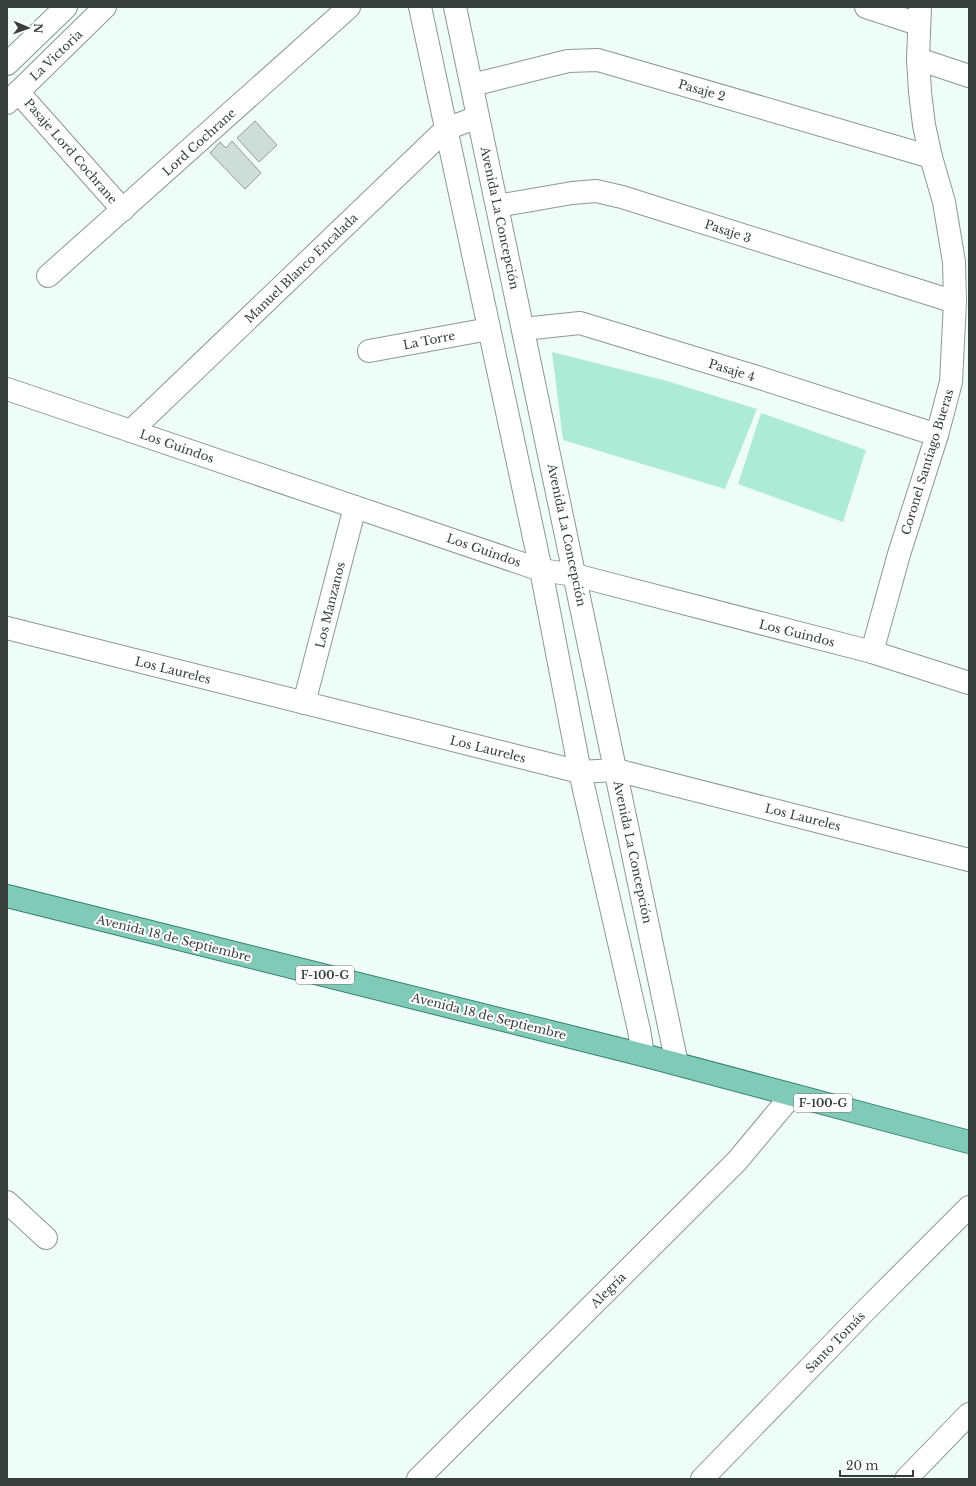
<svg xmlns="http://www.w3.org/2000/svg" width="976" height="1486" viewBox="0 0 976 1486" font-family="'Libre Baskerville',serif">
<rect width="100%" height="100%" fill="#eefdf7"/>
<g fill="#aeebd6">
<path d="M552 352 667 381 757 409 725 489 563 440Z"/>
<path d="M761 413 866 450 843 522 738 484Z"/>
</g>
<g fill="#ceddd7" stroke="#909d98">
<path d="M255 121 277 145 259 162 237 138Z"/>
<path d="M232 141 261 173 245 189 210 153 220 142 226 148Z"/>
</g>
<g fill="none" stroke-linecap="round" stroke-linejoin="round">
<defs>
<g id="minor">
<path d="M420 7 541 570 580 772 639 1030 643 1055"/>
<path d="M455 7 677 1064"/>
<path d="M866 7 918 24"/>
<path d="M918 59 969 76"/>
<path d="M7 64 66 7"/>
<path d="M472 85 568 61 598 60 931 157"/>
<path d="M18 92 123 210"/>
<path d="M7 103 105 7"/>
<path d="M497 206 572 193 596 191 622 197 955 302"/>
<path d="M48 276 349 7"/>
<path d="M523 329 580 323 757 377 937 435"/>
<path d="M369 351 489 329"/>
<path d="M7 389 541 570 575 575 872 652 969 683"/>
<path d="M131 431 446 129 478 117"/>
<path d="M7 628 580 772 616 770 969 860"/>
<path d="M872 652 899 554 937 435 951 382 955 302 954 262 944 202 931 157 924 125 920 92 918 59 920 7"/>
<path d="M304 703 355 507"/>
<path d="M7 1202 46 1238"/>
<path d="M418 1479 737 1161 792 1095"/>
<path d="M702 1479 864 1312 969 1207"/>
<path d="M906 1479 969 1414"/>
</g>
<path id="major" d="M7 896 643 1055 969 1142"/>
</defs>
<use href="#minor" stroke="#8b9893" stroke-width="24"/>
<use href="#major" stroke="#31826d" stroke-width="24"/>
<use href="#minor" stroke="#fff" stroke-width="22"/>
<use href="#major" stroke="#81cab7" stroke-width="22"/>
</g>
<g text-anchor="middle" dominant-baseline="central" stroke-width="4" stroke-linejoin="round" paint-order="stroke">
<g fill="#fff" stroke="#747876" stroke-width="1">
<rect x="296" y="966" width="58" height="18" rx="3"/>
<rect x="794" y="1094" width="58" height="18" rx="3"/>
</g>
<g font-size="11" font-weight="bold" fill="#383e3c">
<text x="325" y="975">F-100-G</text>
<text x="823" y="1103">F-100-G</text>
</g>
<g font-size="12" fill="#383e3c" stroke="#fff">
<text transform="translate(56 55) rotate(-44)">La Victoria</text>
<text transform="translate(702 90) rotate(16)">Pasaje 2</text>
<text transform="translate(199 142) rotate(-42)">Lord Cochrane</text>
<text transform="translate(71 151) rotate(49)">Pasaje Lord Cochrane</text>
<text transform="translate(500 218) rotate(78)">Avenida La Concepción</text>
<text transform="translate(728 231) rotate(18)">Pasaje 3</text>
<text transform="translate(301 268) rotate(-44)">Manuel Blanco Encalada</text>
<text transform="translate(429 340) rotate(-11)">La Torre</text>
<text transform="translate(732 370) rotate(17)">Pasaje 4</text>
<text transform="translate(177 446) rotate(19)">Los Guindos</text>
<text transform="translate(927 462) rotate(-73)">Coronel Santiago Bueras</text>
<text transform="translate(567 535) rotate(78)">Avenida La Concepción</text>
<text transform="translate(484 550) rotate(19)">Los Guindos</text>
<text transform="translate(330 605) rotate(-76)">Los Manzanos</text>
<text transform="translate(797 633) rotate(14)">Los Guindos</text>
<text transform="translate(173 670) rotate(14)">Los Laureles</text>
<text transform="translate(488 749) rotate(14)">Los Laureles</text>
<text transform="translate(803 817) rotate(14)">Los Laureles</text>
<text transform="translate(633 852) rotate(78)">Avenida La Concepción</text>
<text transform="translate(174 938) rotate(14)">Avenida 18 de Septiembre</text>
<text transform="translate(489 1016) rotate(14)">Avenida 18 de Septiembre</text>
<text transform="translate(608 1290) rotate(-45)">Alegría</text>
<text transform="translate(835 1342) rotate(-46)">Santo Tomás</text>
</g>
</g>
<rect width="976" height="1486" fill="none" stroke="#383e3c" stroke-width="16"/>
<g transform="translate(28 28) rotate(92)" stroke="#ffffff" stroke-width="3" paint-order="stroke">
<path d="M0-3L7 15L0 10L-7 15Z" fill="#383e3c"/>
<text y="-6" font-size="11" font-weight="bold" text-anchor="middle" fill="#383e3c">N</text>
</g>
<path d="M840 1470v6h73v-6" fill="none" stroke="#383e3c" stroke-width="2"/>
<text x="846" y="1470" font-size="12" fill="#383e3c" stroke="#ffffff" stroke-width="3" paint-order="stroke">20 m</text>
</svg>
